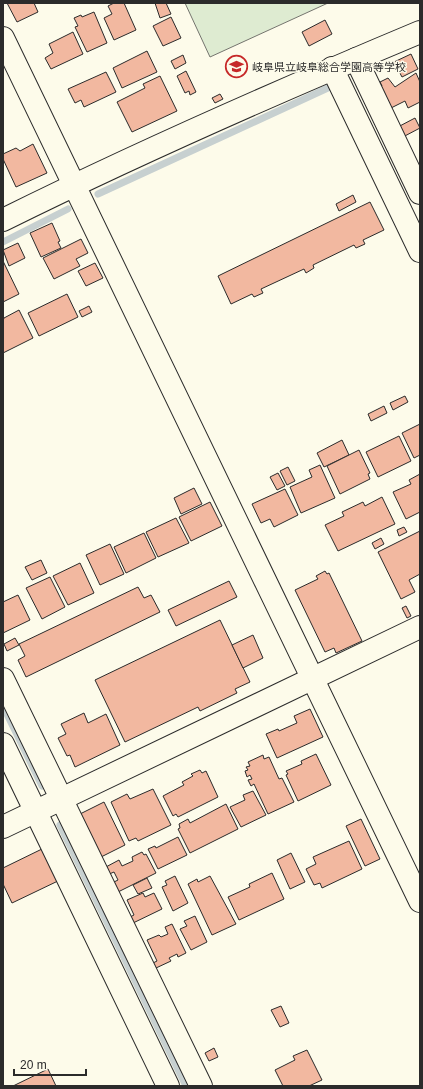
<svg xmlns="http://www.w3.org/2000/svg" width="423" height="1089" viewBox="0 0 423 1089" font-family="Arial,'Noto Sans JP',sans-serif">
<rect width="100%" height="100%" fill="#fdfbea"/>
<path fill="#deebd1" stroke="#74746e" d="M185 3H328L210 57Z"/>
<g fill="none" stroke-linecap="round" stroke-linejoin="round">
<g stroke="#c7d0d0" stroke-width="7">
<path d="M98 194 330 87"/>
<path d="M3 242 68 209"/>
<path d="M3 706 42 786"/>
<path d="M60 825 186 1086"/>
</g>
</g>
<g fill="#f2b8a0" stroke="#2b2b2b">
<path d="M7 3H34L38 12 17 22Z"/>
<path d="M114 3H124L136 30 114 40 104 18 112 14 108 6Z"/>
<path d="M155 3H166L171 14 160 18Z"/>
<path d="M94 12 107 43 87 52 75 27 78 26 74 18 81 15 82 17Z"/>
<path d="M171 17 181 38 163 46 153 26Z"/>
<path d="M325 20 332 34 309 46 302 32Z"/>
<path d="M73 32 83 54 51 69 45 58 53 53 49 44Z"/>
<path d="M147 51 157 72 122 88 113 68Z"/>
<path d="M411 54 418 69 402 77 394 62Z"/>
<path d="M183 55 186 63 175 69 171 61Z"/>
<path d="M186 71 196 92 190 95 189 91 185 93 177 76Z"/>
<path d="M106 72 116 92 84 107 81 100 75 103 68 89Z"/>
<path d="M416 73 420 82V102L408 108 405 101 389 109 379 87 382 86 380 82 388 78 395 87Z"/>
<path d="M160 76 177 111 132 132 117 102 145 88 143 84Z"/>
<path d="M220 94 223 99 215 103 212 98Z"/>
<path d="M415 118 420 128 401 138 396 128Z"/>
<path d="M33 144 47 173 16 187 3 159V154L16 148 20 151Z"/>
<path d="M353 195 356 202 339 211 336 204Z"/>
<path d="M370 202 384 230 363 240 365 244 356 248 354 245 313 265 314 268 306 273 304 269 261 289 263 293 254 297 252 294 231 304 218 276Z"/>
<path d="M52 223 60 241 58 242 61 248 41 257 30 233Z"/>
<path d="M81 239 88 253 76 259 80 266 54 279 43 258Z"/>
<path d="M18 243 25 258 9 266 3 250Z"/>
<path d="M3 261 19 294 3 302Z"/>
<path d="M95 263 103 278 86 286 78 271Z"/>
<path d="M67 294 78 317 39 336 28 313Z"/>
<path d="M89 306 92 312 82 317 79 311Z"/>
<path d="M19 310 33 338 3 353V320L4 318Z"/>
<path d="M405 396 408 402 393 410 390 403Z"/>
<path d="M384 406 387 413 371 421 368 414Z"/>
<path d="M420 424V455L414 458 402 433Z"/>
<path d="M399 436 411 461 378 477 366 452Z"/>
<path d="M342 440 349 455 324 467 317 453Z"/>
<path d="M359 450 370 473 368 474 370 479 340 494 327 466Z"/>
<path d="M320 465 335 498 301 513 290 487 312 477 309 470Z"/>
<path d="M288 467 295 481 287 485 280 471Z"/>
<path d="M278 473 285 486 277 490 270 477Z"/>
<path d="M420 474V512L406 519 393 492 411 484 409 480Z"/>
<path d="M194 488 202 504 181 514 174 498Z"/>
<path d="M285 489 298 515 274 527 270 519 261 523 252 504Z"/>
<path d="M382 497 395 524 338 551 325 525 344 516 342 512 363 502 365 506Z"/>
<path d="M210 502 222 526 191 541 179 517Z"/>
<path d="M176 518 189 543 158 557 146 532Z"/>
<path d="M404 527 407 532 399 536 397 530Z"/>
<path d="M420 531V574L409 580 415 592 401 599 378 552Z"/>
<path d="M144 533 156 558 126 573 114 547Z"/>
<path d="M381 538 384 544 375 549 372 543Z"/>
<path d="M110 544 124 574 100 585 86 555Z"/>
<path d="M41 560 47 573 32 580 25 567Z"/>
<path d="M80 563 94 593 68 605 53 576Z"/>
<path d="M325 571 327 574 329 573 362 641 336 653 334 648 325 652 295 590 318 579 316 576Z"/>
<path d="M50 577 65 607 42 619 26 588Z"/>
<path d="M229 581 237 597 176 626 168 610Z"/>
<path d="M138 587 144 598 151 595 160 612 26 677 18 660 25 656 19 644Z"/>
<path d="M18 595 30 620 3 633V602Z"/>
<path d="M406 606 411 616 407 618 402 608Z"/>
<path d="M220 620 250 682 235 689 237 693 200 711 198 707 125 742 95 680Z"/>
<path d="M253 635 263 658 243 668 232 645Z"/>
<path d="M15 638 19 645 7 651 4 644Z"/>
<path d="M310 709 323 737 277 758 266 734 278 729 279 731 297 723 294 716Z"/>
<path d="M84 713 88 723 106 714 120 745 75 767 70 755 67 756 58 738 66 734 61 724Z"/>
<path d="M316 754 331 785 298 801 286 775 288 774 286 771 302 764 301 761Z"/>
<path d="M263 755 264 759 269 757 279 779 282 778 294 802 268 814 254 784 251 786 248 780 252 779 250 775 247 777 245 771 248 770 246 767 250 766 248 762Z"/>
<path d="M200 770 202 773 206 771 218 797 178 817 176 814 173 816 163 796 184 785 182 782 193 776 191 774Z"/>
<path d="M153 789 171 825 138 841 136 838 129 841 111 802 127 794 130 799Z"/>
<path d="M253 791 266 815 241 827 230 807 245 800 243 795Z"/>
<path d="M104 802 125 845 99 858 78 815Z"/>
<path d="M226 804 238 829 190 853 178 829 180 828 179 824 188 819 190 823Z"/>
<path d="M361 819 380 859 365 866 346 826Z"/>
<path d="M178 837 187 855 158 869 148 849 155 846 156 848Z"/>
<path d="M349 841 362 869 322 888 320 883 314 885 306 869 316 864 313 857Z"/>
<path d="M44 848 60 880 12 903 3 884V868Z"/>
<path d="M142 852 144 855 146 854 156 873 118 892 114 882 118 880 114 872 107 875 104 868 119 860 122 866 133 861 132 857Z"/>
<path d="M291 853 305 882 290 889 277 860Z"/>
<path d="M272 873 284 899 239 920 228 897 250 887 249 884Z"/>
<path d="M175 876 188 903 173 911 162 887 167 885 165 881Z"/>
<path d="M210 876 236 924 212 935 188 884 197 879 198 882Z"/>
<path d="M147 878 152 888 138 894 133 885Z"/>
<path d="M143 893 145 897 154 893 162 909 131 924 128 918 134 915 127 900Z"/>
<path d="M195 916 207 942 191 950 180 929 187 926 184 921Z"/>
<path d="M172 924 186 953 178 957 177 954 169 958 171 961 156 968 153 963 157 961 147 940 159 935 161 937 168 934 165 927Z"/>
<path d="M281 1006 289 1023 280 1027 271 1010Z"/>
<path d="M214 1048 218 1057 209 1061 205 1053Z"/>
<path d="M307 1050 322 1080 309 1086H283L275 1070 295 1060 293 1056Z"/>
<path d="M48 1069 56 1086H13Z"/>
</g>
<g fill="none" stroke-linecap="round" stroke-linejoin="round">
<defs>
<g id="minor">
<path d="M3 38 420 901"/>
<path d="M356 59 420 193"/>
<path d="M332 68 420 251"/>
<path d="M3 220C140 152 279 91 420 32"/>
<path d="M3 679 201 1086"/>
<path d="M3 744 168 1086"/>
<path d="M3 827 420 627"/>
</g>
</defs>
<use href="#minor" stroke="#2b2b2b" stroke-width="24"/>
<use href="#minor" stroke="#fdfbea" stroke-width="22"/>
</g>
<defs>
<symbol id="school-ring" viewBox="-11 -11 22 22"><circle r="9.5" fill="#fdfbea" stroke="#c62828" stroke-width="1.5"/><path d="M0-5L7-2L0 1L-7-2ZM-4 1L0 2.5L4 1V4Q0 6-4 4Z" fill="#c62828"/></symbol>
</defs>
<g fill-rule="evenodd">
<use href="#school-ring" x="224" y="54" width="25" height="25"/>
</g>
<g text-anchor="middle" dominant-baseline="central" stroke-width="3" stroke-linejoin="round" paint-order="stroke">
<g font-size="11" fill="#2b2b2b" stroke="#fdfbea" text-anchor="start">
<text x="252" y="67">岐阜県立岐阜総合学園高等学校</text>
</g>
</g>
<rect width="423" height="1089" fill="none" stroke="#2b2b2b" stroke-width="8"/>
<path d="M14 1069v6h72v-6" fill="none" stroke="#2b2b2b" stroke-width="2"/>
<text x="20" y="1069" font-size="12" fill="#2b2b2b" stroke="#fdfbea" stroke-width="3" paint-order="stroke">20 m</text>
</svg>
